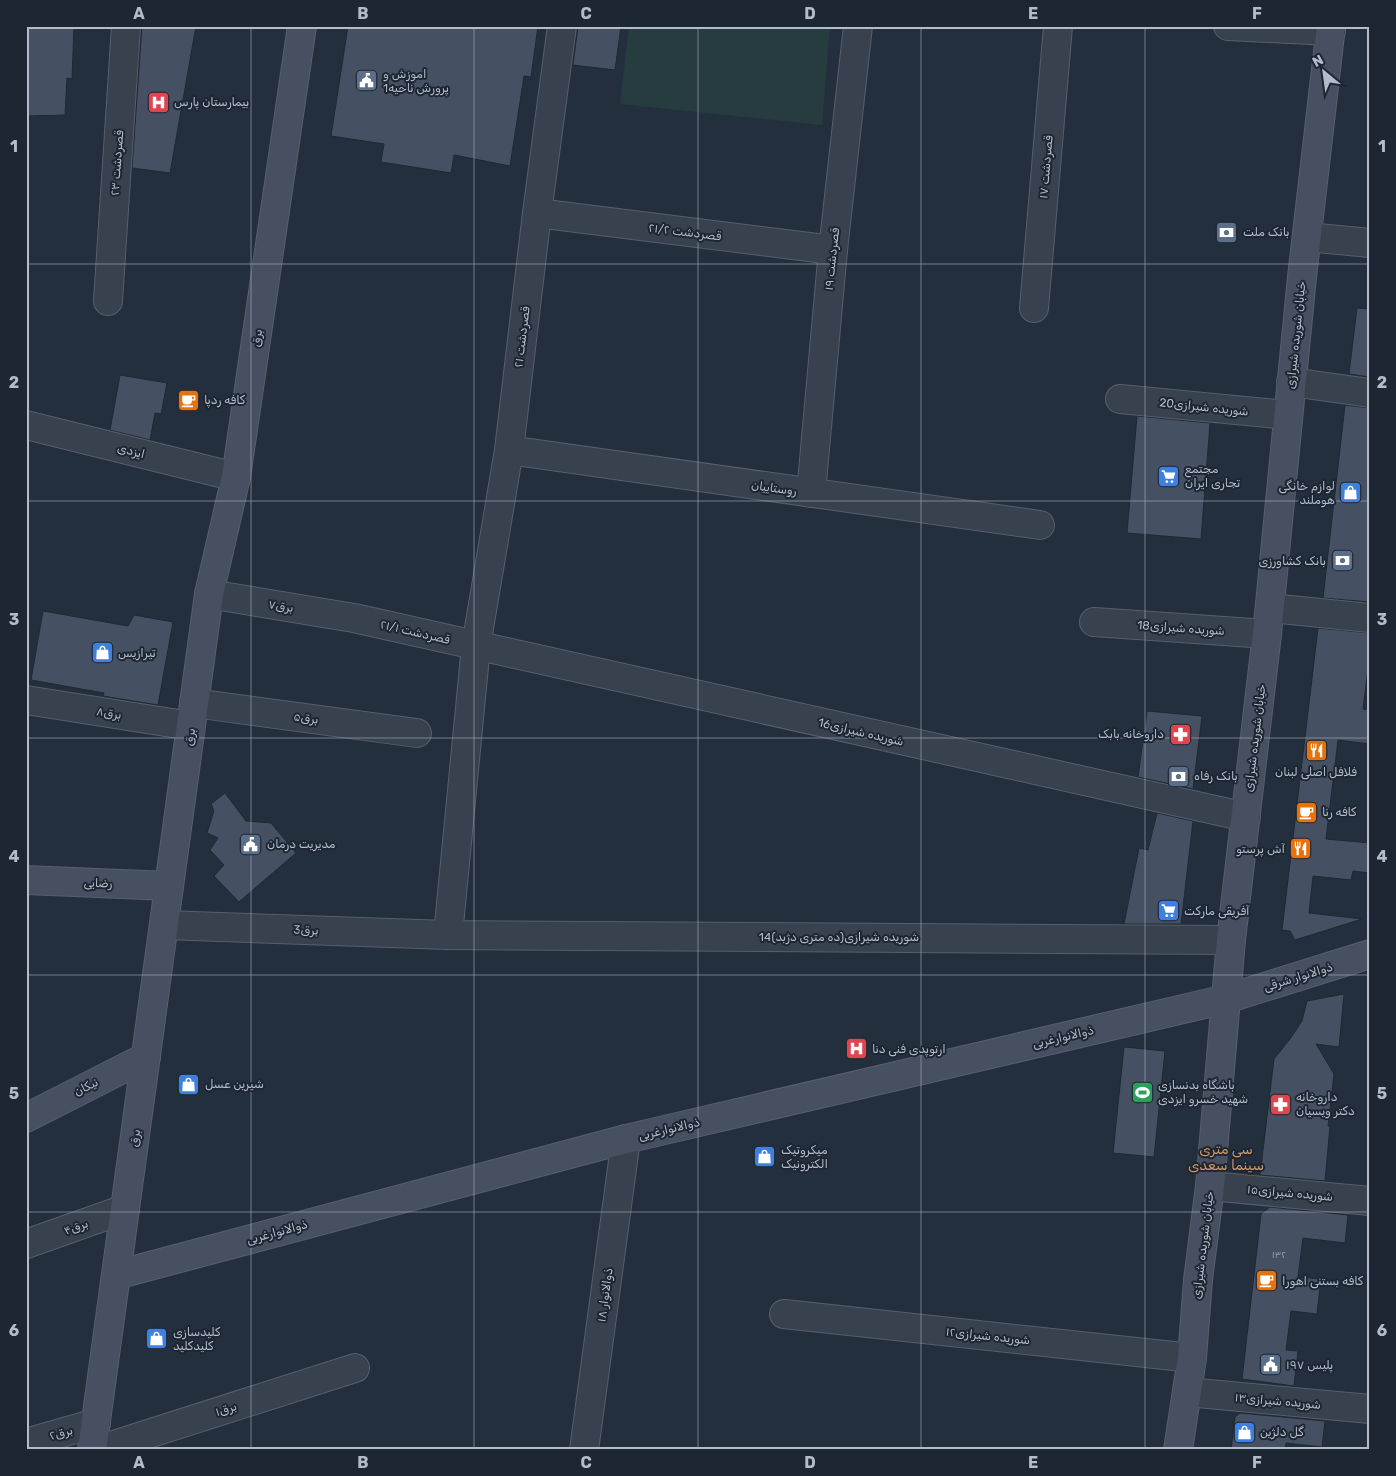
<svg xmlns="http://www.w3.org/2000/svg" width="1396" height="1476" viewBox="0 0 1396 1476" font-family="Rubik,'Noto Sans Arabic',sans-serif">
<rect width="100%" height="100%" fill="#242f3e"/>
<path fill="#263c3f" d="M629 26H830L822 125 620 104Z"/>
<g fill="#455162" stroke="#1f2835">
<path d="M26 26H74L72 79 67 78 65 115 26 116Z"/>
<path d="M142 26H196L170 173 132 168Z"/>
<path d="M348 26H538L531 77 524 76 510 166 454 155 451 173 381 162 384 144 331 136Z"/>
<path d="M578 26H621L615 70 573 65Z"/>
<path d="M1357 308 1370 309V377L1349 374Z"/>
<path d="M120 375 167 383 161 414 155 413 150 440 110 430Z"/>
<path d="M1345 405 1370 408V602L1323 598Z"/>
<path d="M1137 416 1210 423 1201 539 1127 533Z"/>
<path d="M43 611 128 626 134 615 173 622 158 705 103 696 104 693 31 680Z"/>
<path d="M1318 628 1370 633V669H1368L1363 709 1370 710V744L1338 740 1326 839 1370 843V873L1353 871 1351 880 1313 876 1309 913 1362 919 1295 940 1290 931 1282 930Z"/>
<path d="M1147 711 1202 716 1193 789 1138 777Z"/>
<path d="M225 793 246 821 271 823 296 853 239 902 214 876 224 865 210 850 218 838 207 833 214 811 211 804Z"/>
<path d="M1157 813 1193 821 1181 924H1124L1139 848 1148 850Z"/>
<path d="M1344 994 1339 1047 1316 1044 1334 1074 1328 1126H1330L1325 1181 1260 1175 1274 1059 1290 1039 1302 1021 1307 1001Z"/>
<path d="M1124 1047 1165 1051 1154 1157 1113 1153Z"/>
<path d="M1270 1207 1348 1215 1345 1243 1303 1238 1298 1277 1321 1279 1317 1314 1291 1311 1286 1350 1298 1351 1294 1386 1242 1379 1261 1214Z"/>
<path d="M1240 1413 1325 1421 1322 1447 1286 1443 1285 1450H1231L1235 1417Z"/>
</g>
<g fill="none" stroke-linecap="round" stroke-linejoin="round">
<defs>
<g id="street">
<path d="M1228 26 1331 31"/>
<path d="M537 213 833 250"/>
<path d="M1307 237 1370 243"/>
<path d="M108 301 126 26"/>
<path d="M1034 308 1058 26"/>
<path d="M1291 382 1370 393"/>
<path d="M1120 399 1288 415"/>
<path d="M26 425 236 477"/>
<path d="M509 450 1040 525"/>
<path d="M811 493 833 250 858 26"/>
<path d="M209 594 354 618 1246 817"/>
<path d="M1270 608 1370 618"/>
<path d="M1094 622 1267 634"/>
<path d="M26 700 191 726"/>
<path d="M194 703 417 733"/>
<path d="M164 925 448 935 1231 940"/>
<path d="M448 935 476 646 509 450 537 213 562 26"/>
<path d="M1210 1186 1370 1201"/>
<path d="M26 1244 125 1209"/>
<path d="M784 1314 1192 1358"/>
<path d="M1187 1392 1370 1409"/>
<path d="M26 1443 96 1423"/>
<path d="M98 1450 355 1368"/>
<path d="M584 1450 626 1139"/>
</g>
<g id="secondary">
<path d="M26 880 169 886"/>
<path d="M26 1118 146 1057"/>
<path d="M116 1275 626 1139 1226 999 1370 954"/>
<path d="M92 1450 209 594 236 477 302 26"/>
<path d="M1178 1450 1192 1358 1198 1280 1210 1186 1231 940 1267 634 1302 277 1331 26"/>
</g>
</defs>
<use href="#street" stroke="#565f6c" stroke-width="30"/>
<use href="#secondary" stroke="#565f6c" stroke-width="30"/>
<use href="#street" stroke="#38414e" stroke-width="28"/>
<use href="#secondary" stroke="#465061" stroke-width="28"/>
</g>
<path fill="none" stroke="#b4bcc9" stroke-width="1" stroke-opacity="0.55" d="M251 26V1450M474 26V1450M698 26V1450M921 26V1450M1145 26V1450M26 264H1370M26 501H1370M26 738H1370M26 975H1370M26 1212H1370"/>
<defs>
<symbol id="civic-square" viewBox="-11 -11 22 22"><rect x="-9" y="-9" width="18" height="18" rx="4" fill="#5c6f8a" stroke="#1d2633"/><path d="M-.6-6.5H3V-4.5H.6V-3L4-1V1h2V6H-6V1h2V-1L-.6-3ZM-1.2 2.5V6h2.4V2.5Z" fill="#fff"/></symbol>
<symbol id="hospital-square" viewBox="-11 -11 22 22"><rect x="-9" y="-9" width="18" height="18" rx="4" fill="#e0444e" stroke="#1d2633"/><path d="M-5-5h3v3.5h4V-5h3V5h-3V1.5h-4V5h-3Z" fill="#fff"/></symbol>
<symbol id="bank-square" viewBox="-11 -11 22 22"><rect x="-9" y="-9" width="18" height="18" rx="4" fill="#5c6f8a" stroke="#1d2633"/><path d="M-6-4H6V4H-6ZM0-2.3a2.3 2.3 0 1 0 0 4.6a2.3 2.3 0 1 0 0-4.6Z" fill="#fff"/></symbol>
<symbol id="cafe-square" viewBox="-11 -11 22 22"><rect x="-9" y="-9" width="18" height="18" rx="4" fill="#e8710a" stroke="#1d2633"/><path d="M-5.5-4.5H6V0H3Q3 3.5 0 3.5H-2.5Q-5.5 3.5-5.5 0ZM3-3.2v2h1.7v-2ZM-6 4.5H4V6H-6Z" fill="#fff"/></symbol>
<symbol id="supermarket-square" viewBox="-11 -11 22 22"><rect x="-9" y="-9" width="18" height="18" rx="4" fill="#3f7fe0" stroke="#1d2633"/><path d="M-6-5.5h2.5l.6 2H6L4.5 2H-2.5L-4.4-4H-6ZM-1.5 3.2a1.3 1.3 0 1 0 .1 0ZM3 3.2a1.3 1.3 0 1 0 .1 0Z" fill="#fff"/></symbol>
<symbol id="shop-square" viewBox="-11 -11 22 22"><rect x="-9" y="-9" width="18" height="18" rx="4" fill="#3f7fe0" stroke="#1d2633"/><path d="M-5-2.5h2.3a2.7 3.5 0 0 1 5.4 0H5L5.5 6h-11ZM-1.5-2.5h3a1.5 2.3 0 0 0-3 0Z" fill="#fff"/></symbol>
<symbol id="pharmacy-square" viewBox="-11 -11 22 22"><rect x="-9" y="-9" width="18" height="18" rx="4" fill="#e0444e" stroke="#1d2633"/><path d="M-2-6h4v4h4v4h-4v4h-4v-4h-4v-4h4Z" fill="#fff"/></symbol>
<symbol id="restaurant-square" viewBox="-11 -11 22 22"><rect x="-9" y="-9" width="18" height="18" rx="4" fill="#e8710a" stroke="#1d2633"/><path d="M-5-6h1v4h1v-4h1v4h1v-4h1v5L-1.5 .5V6h-2V.5L-5-1ZM5-6V6H3V1.5H1.5Q1.5-4 5-6Z" fill="#fff"/></symbol>
<symbol id="stadium-square" viewBox="-11 -11 22 22"><rect x="-9" y="-9" width="18" height="18" rx="4" fill="#2e9e5b" stroke="#1d2633"/><path d="M0-5a6.5 5 0 1 0 0 10a6.5 5 0 1 0 0-10ZM-3.5-1.8h7v3.6h-7Z" fill="#fff"/></symbol>
</defs>
<g fill-rule="evenodd">
<use href="#civic-square" x="354" y="68" width="25" height="25"/>
<use href="#hospital-square" x="146" y="90" width="25" height="25"/>
<use href="#bank-square" x="1214" y="220" width="25" height="25"/>
<use href="#cafe-square" x="176" y="388" width="25" height="25"/>
<use href="#supermarket-square" x="1156" y="464" width="25" height="25"/>
<use href="#shop-square" x="1338" y="480" width="25" height="25"/>
<use href="#bank-square" x="1330" y="548" width="25" height="25"/>
<use href="#shop-square" x="90" y="640" width="25" height="25"/>
<use href="#pharmacy-square" x="1168" y="722" width="25" height="25"/>
<use href="#restaurant-square" x="1304" y="738" width="25" height="25"/>
<use href="#bank-square" x="1166" y="764" width="25" height="25"/>
<use href="#cafe-square" x="1294" y="800" width="25" height="25"/>
<use href="#civic-square" x="238" y="832" width="25" height="25"/>
<use href="#restaurant-square" x="1288" y="836" width="25" height="25"/>
<use href="#supermarket-square" x="1156" y="898" width="25" height="25"/>
<use href="#hospital-square" x="844" y="1036" width="25" height="25"/>
<use href="#shop-square" x="176" y="1072" width="25" height="25"/>
<use href="#stadium-square" x="1130" y="1080" width="25" height="25"/>
<use href="#pharmacy-square" x="1268" y="1092" width="25" height="25"/>
<use href="#shop-square" x="752" y="1144" width="25" height="25"/>
<use href="#cafe-square" x="1254" y="1268" width="25" height="25"/>
<use href="#shop-square" x="144" y="1326" width="25" height="25"/>
<use href="#civic-square" x="1258" y="1352" width="25" height="25"/>
<use href="#shop-square" x="1232" y="1420" width="25" height="25"/>
</g>
<g text-anchor="middle" dominant-baseline="central" stroke-width="4" stroke-linejoin="round" paint-order="stroke">
<g font-size="10" fill="#98a1af">
<text x="1279" y="1255">۱۳۲</text>
</g>
<g font-size="12" fill="#b4bcc9" stroke="#1d2633" text-anchor="start">
<text x="383" y="74">اموزش و<tspan x="383" dy="14">پرورش ناحیه1</tspan></text>
<text x="174" y="102">بیمارستان پارس</text>
<text x="1243" y="232">بانک ملت</text>
<text x="204" y="400">کافه ردپا</text>
<text x="1185" y="469">مجتمع<tspan x="1185" dy="14">تجاری ایران</tspan></text>
<text x="1335" y="486" text-anchor="end">لوازم خانگی<tspan x="1335" dy="14">هوملند</tspan></text>
<text x="1326" y="561" text-anchor="end">بانک کشاورزی</text>
<text x="118" y="653">تیرازیس</text>
<text x="1164" y="734" text-anchor="end">داروخانه بابک</text>
<text x="1316" y="772" text-anchor="middle">فلافل اصلی لبنان</text>
<text x="1194" y="776">بانک رفاه</text>
<text x="1322" y="812">کافه رنا</text>
<text x="267" y="844">مدیریت درمان</text>
<text x="1285" y="849" text-anchor="end">آش پرستو</text>
<text x="1184" y="911">آفریقی مارکت</text>
<text x="872" y="1049">ارتوپدی فنی دنا</text>
<text x="205" y="1084">شیرین عسل</text>
<text x="1158" y="1085">باشگاه بدنسازی<tspan x="1158" dy="14">شهید خسرو ایزدی</tspan></text>
<text x="1296" y="1097">داروخانه<tspan x="1296" dy="14">دکتر ویسیان</tspan></text>
<text x="781" y="1150">میکروتیک<tspan x="781" dy="14">الکترونیک</tspan></text>
<text x="1282" y="1281">کافه بستنی اهورا</text>
<text x="173" y="1332">کلیدسازی<tspan x="173" dy="14">کلیدکلید</tspan></text>
<text x="1286" y="1365">پلیس ۱۹۷</text>
<text x="1260" y="1432">گل دلژین</text>
</g>
<g font-size="12" fill="#b4bcc9" stroke="#1d2633">
<text transform="translate(117 163) rotate(-86)">قصردشت ۲۳</text>
<text transform="translate(1046 167) rotate(-85)">قصردشت ۱۷</text>
<text transform="translate(685 232) rotate(7)">قصردشت ۲۱/۲</text>
<text transform="translate(832 259) rotate(-84)">قصردشت ۱۹</text>
<text transform="translate(1296 335) rotate(-84)">خیابان شوریده شیرازی</text>
<text transform="translate(522 337) rotate(-83)">قصردشت ۲۱</text>
<text transform="translate(257 338) rotate(-82)">برق</text>
<text transform="translate(1204 407) rotate(6)">20شوریده شیرازی</text>
<text transform="translate(131 451) rotate(14)">ایزدی</text>
<text transform="translate(774 488) rotate(8)">روستاییان</text>
<text transform="translate(281 606) rotate(9)">برق۷</text>
<text transform="translate(1181 628) rotate(4)">18شوریده شیرازی</text>
<text transform="translate(415 632) rotate(13)">قصردشت ۲۱/۱</text>
<text transform="translate(109 713) rotate(9)">برق۸</text>
<text transform="translate(306 718) rotate(8)">برق۵</text>
<text transform="translate(861 732) rotate(13)">شوریده شیرازی16</text>
<text transform="translate(190 737) rotate(-82)">برق</text>
<text transform="translate(1255 738) rotate(-83)">خیابان شوریده شیرازی</text>
<text transform="translate(98 883) rotate(2)">رضایی</text>
<text transform="translate(306 930) rotate(2)">3برق</text>
<text x="839" y="937">14شوریده شیرازی(ده متری دژبد)</text>
<text transform="translate(1298 977) rotate(-17)">ذوالانوار شرقی</text>
<text transform="translate(1063 1037) rotate(-13)">ذوالانوارغربی</text>
<text transform="translate(86 1087) rotate(-27)">نیکان</text>
<text transform="translate(669 1129) rotate(-13)">ذوالانوارغربی</text>
<text transform="translate(135 1138) rotate(-82)">برق</text>
<text transform="translate(1290 1193) rotate(5)">شوریده شیرازی۱۵</text>
<text transform="translate(76 1227) rotate(-20)">برق۴</text>
<text transform="translate(277 1232) rotate(-15)">ذوالانوارغربی</text>
<text transform="translate(1203 1245) rotate(-83)">خیابان شوریده شیرازی</text>
<text transform="translate(605 1295) rotate(-82)">ذوالانوار ۱۸</text>
<text transform="translate(988 1336) rotate(6)">شوریده شیرازی۱۲</text>
<text transform="translate(1278 1401) rotate(5)">شوریده شیرازی۱۳</text>
<text transform="translate(226 1409) rotate(-18)">برق۱</text>
<text transform="translate(61 1433) rotate(-16)">برق۲</text>
</g>
<g font-size="14" fill="#d59563" stroke="#1d2633">
<text x="1226" y="1149">سی متری<tspan x="1226" dy="16">سینما سعدی</tspan></text>
</g>
</g>
<rect width="1396" height="1476" fill="none" stroke="#1d2633" stroke-width="55"/>
<g transform="translate(1324 72) rotate(331)" stroke="#1d2633" stroke-width="4" paint-order="stroke">
<path d="M0-4L9 19L0 12L-9 19Z" fill="#b4bcc9"/>
<text y="-8" font-size="14" font-weight="bold" text-anchor="middle" fill="#b4bcc9">N</text>
</g>
<rect x="28" y="28" width="1340" height="1420" fill="none" stroke="#b4bcc9" stroke-width="2"/>
<g font-size="16" text-anchor="middle" font-weight="bold" fill="#b4bcc9">
<text x="139" y="19">A</text>
<text x="363" y="19">B</text>
<text x="586" y="19">C</text>
<text x="810" y="19">D</text>
<text x="1033" y="19">E</text>
<text x="1257" y="19">F</text>
<text x="14" y="152">1</text>
<text x="1382" y="152">1</text>
<text x="14" y="388">2</text>
<text x="1382" y="388">2</text>
<text x="14" y="625">3</text>
<text x="1382" y="625">3</text>
<text x="14" y="862">4</text>
<text x="1382" y="862">4</text>
<text x="14" y="1099">5</text>
<text x="1382" y="1099">5</text>
<text x="14" y="1336">6</text>
<text x="1382" y="1336">6</text>
<text x="139" y="1468">A</text>
<text x="363" y="1468">B</text>
<text x="586" y="1468">C</text>
<text x="810" y="1468">D</text>
<text x="1033" y="1468">E</text>
<text x="1257" y="1468">F</text>
</g>
</svg>
